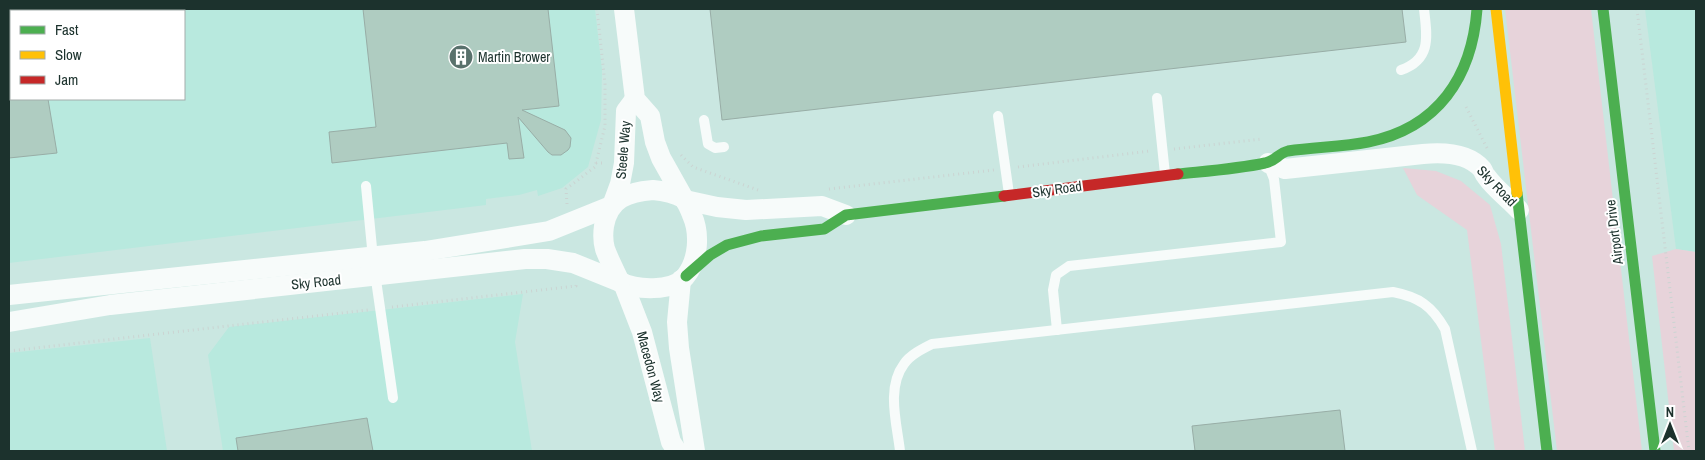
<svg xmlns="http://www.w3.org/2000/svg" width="1705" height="460" viewBox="0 0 1705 460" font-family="'Archivo Narrow',sans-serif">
<rect width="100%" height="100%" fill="#cae7e1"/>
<g fill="#b8e9de" fill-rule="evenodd">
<path d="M9 9H595L602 70 601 120 588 167 562 188 538 196 537 190 519 195 486 199V205L9 263ZM11 11H184V99H11Z"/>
<path d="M1645 9H1696V252L1676 249Z"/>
<path d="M523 294 515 342 532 451H223L208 355 229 327Z"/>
<path d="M150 338 167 451H9V353Z"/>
</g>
<g fill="#e7d3da">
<path d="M1505 9H1591L1642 451H1557Z"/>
<path d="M1403 168 1436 171 1461 181 1490 205 1501 244 1525 451H1495L1467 230 1417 195Z"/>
<path d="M1676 249 1696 252V451H1674L1652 256Z"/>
</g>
<g fill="#afccc1" stroke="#98ada6">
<path d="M363 9H548L559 106 522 110 565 130 571 138 570 147 568 150 561 155H552L548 152 518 117 524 158 509 159 507 143 332 163 329 132 376 127Z"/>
<path d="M710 9H1402L1406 42 722 120Z"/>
<path d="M9 99H48L57 153 9 158Z"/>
<path d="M1340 410 1345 451H1195L1192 426Z"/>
<path d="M367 418 373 451H238L236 438Z"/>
</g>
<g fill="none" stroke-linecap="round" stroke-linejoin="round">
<g stroke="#cbd4d2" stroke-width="3" stroke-dasharray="1 4" stroke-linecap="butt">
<path d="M1637 9 1689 451"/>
<path d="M1466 107 1487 148"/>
<path d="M1174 149 1262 139"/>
<path d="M681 155 693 167 758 190"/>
<path d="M596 163H605"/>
<path d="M1018 167 1150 151"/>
<path d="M829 189 994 170"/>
<path d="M567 204 566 189 595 167 605 126V84L597 9"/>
<path d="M392 307 576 286V282"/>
<path d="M9 351 368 310"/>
</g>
<g stroke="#f7fbfa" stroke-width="10">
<path d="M1401 70C1432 59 1427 36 1424 9"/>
<path d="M1157 98 1165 174"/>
<path d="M998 116 1009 194"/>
<path d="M704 120 708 144 715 148 724 147"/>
<path d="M366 186 373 258"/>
<path d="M375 273 393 398"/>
<path d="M1057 330 1053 290 1056 275 1069 266 1281 242 1274 179 1268 164"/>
<path d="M900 451C897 424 886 388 904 364 910 355 922 349 932 344L1393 292C1419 297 1432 306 1445 329L1472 451"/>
</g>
<g stroke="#f7fbfa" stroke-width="20">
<path d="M624 9 635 99 650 116 655 142 661 158 684 199"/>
<path d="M1268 163 1285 169 1423 154C1443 152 1468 153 1482 169 1484 172 1484 174 1486 176 1495 189 1509 199 1519 210"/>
<path d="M653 190C663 191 674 193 683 198 687 202 690 210 692 215 700 233 699 260 685 277 672 292 636 290 620 282 615 271 609 260 605 249 603 242 603 233 604 226 609 198 628 192 653 190Z"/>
<path d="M685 200 717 207 746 210 822 206 846 215"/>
<path d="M613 203 620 184 624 163 626 111 635 99"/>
<path d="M681 280 677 322 679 348 695 451"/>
<path d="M623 283 642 332 671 442 677 451"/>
<path d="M9 295 425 251 549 231 611 206"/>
<path d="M9 322 110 305 525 259H547L573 263 620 282"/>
</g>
<g stroke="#4caf50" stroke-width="11">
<path d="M1603 9 1655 451"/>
<path d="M1178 174C1207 171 1237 169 1265 163 1274 162 1279 153 1288 151 1315 147 1342 147 1368 142 1438 128 1472 77 1477 9"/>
<path d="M1517 193 1547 451"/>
<path d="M686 276 710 255 727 245 761 236 824 229 846 215 1004 196"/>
</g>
<path stroke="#ffc107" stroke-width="11" d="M1496 9 1517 193"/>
<path stroke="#c62828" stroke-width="11" d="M1004 196 1178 174"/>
</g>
<defs>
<symbol id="building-disc" viewBox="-11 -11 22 22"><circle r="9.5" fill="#59716c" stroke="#fff"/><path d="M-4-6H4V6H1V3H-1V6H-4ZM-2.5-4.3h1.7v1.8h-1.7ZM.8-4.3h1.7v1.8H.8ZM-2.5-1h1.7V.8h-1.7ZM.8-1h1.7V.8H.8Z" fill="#fff"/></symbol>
</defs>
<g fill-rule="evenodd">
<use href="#building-disc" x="447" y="43" width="28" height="28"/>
</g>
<g text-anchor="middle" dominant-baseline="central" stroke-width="4" stroke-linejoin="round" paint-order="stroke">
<g font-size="14" fill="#1c322d" stroke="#fff" text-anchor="start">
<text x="478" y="57">Martin Brower</text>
</g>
<g font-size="14" fill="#1c322d" stroke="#fff">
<text transform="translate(623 150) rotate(-85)">Steele Way</text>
<text transform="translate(1497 186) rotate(46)">Sky Road</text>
<text transform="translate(1057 189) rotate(-8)">Sky Road</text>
<text transform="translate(1614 232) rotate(-97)">Airport Drive</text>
<text transform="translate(316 282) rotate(-6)">Sky Road</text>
<text transform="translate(651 367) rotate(75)">Macedon Way</text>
</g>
</g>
<rect width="1705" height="460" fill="none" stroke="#1c322d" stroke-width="20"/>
<rect x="10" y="10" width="175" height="90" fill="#ffffff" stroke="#a4adab"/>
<rect x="20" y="26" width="25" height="8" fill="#4caf50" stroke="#a4adab"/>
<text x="55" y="35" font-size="15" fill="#1c322d">Fast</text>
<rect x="20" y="51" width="25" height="8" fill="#ffc107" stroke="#a4adab"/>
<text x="55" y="60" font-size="15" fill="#1c322d">Slow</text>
<rect x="20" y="76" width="25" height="8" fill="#c62828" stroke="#a4adab"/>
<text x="55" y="85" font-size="15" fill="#1c322d">Jam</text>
<g transform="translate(1670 425)" stroke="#ffffff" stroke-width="4" paint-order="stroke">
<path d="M0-4L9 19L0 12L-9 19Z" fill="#1c322d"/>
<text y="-8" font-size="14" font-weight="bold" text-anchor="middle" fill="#1c322d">N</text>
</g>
</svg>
